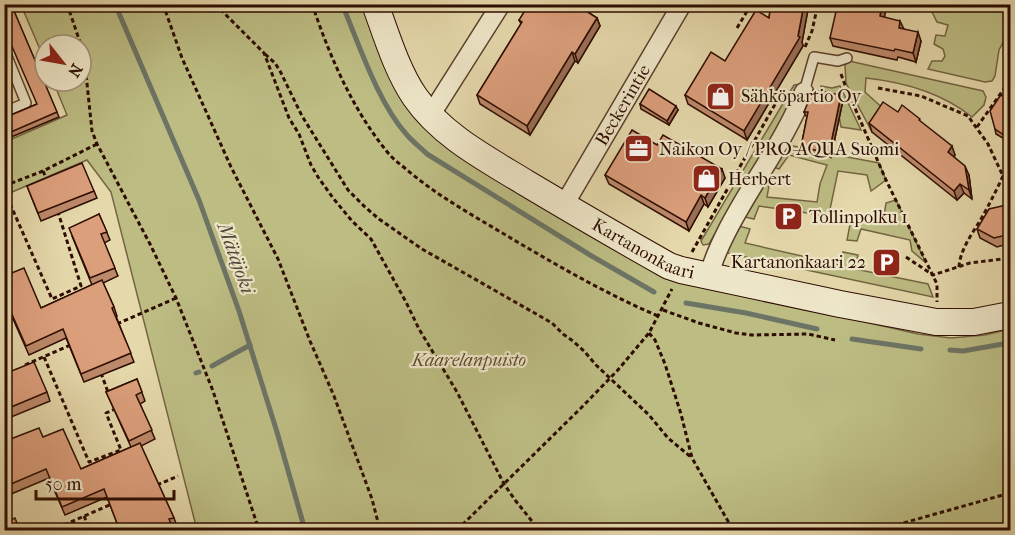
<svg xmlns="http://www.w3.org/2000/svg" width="1015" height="535" viewBox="0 0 1015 535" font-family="'IM FELL French Canon',serif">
<rect width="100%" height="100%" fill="#e5d8ab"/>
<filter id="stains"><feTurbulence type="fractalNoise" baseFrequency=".00333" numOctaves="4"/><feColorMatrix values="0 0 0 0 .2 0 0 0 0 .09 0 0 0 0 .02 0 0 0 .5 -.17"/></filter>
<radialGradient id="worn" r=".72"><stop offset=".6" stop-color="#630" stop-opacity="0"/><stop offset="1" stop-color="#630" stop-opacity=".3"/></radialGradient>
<g fill="#bcbc83" stroke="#746442" stroke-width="1.5">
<path d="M21 5H363L398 88 703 285 918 334 951 338 985 335 1010 329V530H197L111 192 87 160 5 195V142L67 115 53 81H81V45H45V61Z"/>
<path d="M932 5H1010L1009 26 1006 37 999 50 995 76 992 81 985 82 928 69 932 61H942L945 56 943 49 934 44 936 35 945 36 948 25 937 22 931 10Z"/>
<path d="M849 61 983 91 986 97 984 105 972 117C942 93 903 82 866 78L865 92 886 111 872 132 846 83 845 65Z"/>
<path d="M801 84 803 86 800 91 709 244 703 245 701 241 794 85Z"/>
<path d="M821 86 832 88 840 86 861 130 841 127 839 116 820 96Z"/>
<path d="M783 144 804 148 803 152 831 157 832 154 879 163 886 180 871 191 867 175 838 171 828 219 814 214 759 206 754 219 741 216 762 183 769 186 767 197 817 202 820 184 827 165 789 155 779 169 771 166Z"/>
<path d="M896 200 926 263 912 251 910 240 861 229 857 241 847 240 851 219 883 223 886 203Z"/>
<path d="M739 226 750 229 745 243 841 265 843 252 858 255 855 269 928 284 933 297 727 253V250Z"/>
</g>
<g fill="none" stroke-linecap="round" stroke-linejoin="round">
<g stroke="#6c7465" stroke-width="5">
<path d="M115 4 199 200 239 311 277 432 305 530"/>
<path d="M342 4C359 44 378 103 407 135 413 142 421 148 427 154L590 255 654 292"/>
<path d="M686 303 746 313 817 329"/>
<path d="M852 339 921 349"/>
<path d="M950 350 963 351 1003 344"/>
<path d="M212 366 250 345"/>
<path d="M196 373 199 372"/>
</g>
<defs>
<g id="lane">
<path d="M4 49 26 103 4 112"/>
<path d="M804 92 814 57 838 61 847 58"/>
</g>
<g id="street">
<path d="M430 116 501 4"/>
<path id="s1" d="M564 205 682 4"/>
<path d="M709 275C713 260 719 247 726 233 750 185 785 141 804 92"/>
</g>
<g id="secondary">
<path id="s2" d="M375 4C386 34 397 71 415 97 442 136 487 159 526 183 573 211 621 239 669 266L681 270 840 304 936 322H974L1010 315"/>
</g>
</defs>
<use href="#lane" stroke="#5b3f2c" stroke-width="12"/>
<use href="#street" stroke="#5b3f2c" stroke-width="21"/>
<use href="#secondary" stroke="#2d0c01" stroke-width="28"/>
<g stroke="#2d0c01" stroke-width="3" stroke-dasharray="4.5 3" stroke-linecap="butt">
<path d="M67 4 81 45"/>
<path d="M163 4 182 58 231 167 278 259 310 341 334 396 372 499 380 530"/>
<path d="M215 4 264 53 289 118 299 134 311 165 318 177 333 198 352 221 371 239 406 302 419 329 457 392 504 484 515 500 539 530"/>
<path d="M312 4C330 57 353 111 389 154 394 160 400 164 406 169 428 188 452 203 477 218 536 253 595 289 658 316"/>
<path d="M737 28 749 8 758 13"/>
<path d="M81 46 84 55 92 131 97 144 150 244 176 298 213 391 259 530"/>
<path d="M805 47 812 31 818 4"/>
<path d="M265 54 275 63 280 71 302 116 348 190 365 207 379 219 422 249 552 323 563 334 573 341 584 351 596 365 649 415 668 438 692 458"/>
<path d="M841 74 845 85 886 180 937 284V302"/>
<path d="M878 88 921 96 968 116 988 144 1003 176H1010"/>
<path d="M977 127 1006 86"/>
<path d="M43 171 47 180"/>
<path d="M4 186 43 171 97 144"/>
<path d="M4 190 52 299 81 286 58 212"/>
<path d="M692 252 783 90"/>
<path d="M906 257 933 275 970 263 1010 258"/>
<path d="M959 267C960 250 972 234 981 219 989 205 996 191 1003 176"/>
<path d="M663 310 699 323 736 333 752 335 808 334 835 340"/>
<path d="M117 324 176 298"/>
<path d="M649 333 655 340 665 364 681 414 692 458 733 530"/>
<path d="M44 357 89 462 121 450 106 413 115 409"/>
<path d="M25 365 73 344"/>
<path d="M101 373 109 395"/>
<path d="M157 485 178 476"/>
<path d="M84 516 90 530"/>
<path d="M64 525 112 504"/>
<path d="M882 529 1010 493"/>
<path d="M457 530 581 408 617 371 649 333 672 289"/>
</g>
<use href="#lane" stroke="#eee6c8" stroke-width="9"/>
<use href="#street" stroke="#eee6c8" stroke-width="18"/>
<use href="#secondary" stroke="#eee6c8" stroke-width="26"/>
</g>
<g fill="#bd896b" stroke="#2d0c01" stroke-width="1.5">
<path d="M11 4 59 117 4 140V118L37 104Z"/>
<path d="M771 4H809L802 42 803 46 747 140 688 104 685 95 725 61 769 18Z"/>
<path d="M846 8 884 17 921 41 916 62 898 57 897 60 833 46 830 38Z"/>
<path d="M586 11 597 18 600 26 578 63 575 61 530 135 480 104 477 95 521 24 519 20Z"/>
<path d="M1011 93V143L996 134 995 129Z"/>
<path d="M843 100 831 157 803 152 801 147 807 117 806 116 804 112Z"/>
<path d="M640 104 678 110 669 125 641 109Z"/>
<path d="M898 112 921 122 955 155 954 157 969 175 972 199 964 193 957 200 872 132 869 123Z"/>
<path d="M657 145 725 178 708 207 704 204 689 231 609 184 605 175Z"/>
<path d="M27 186 94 191 97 198 41 221Z"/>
<path d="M1011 204V243L997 247 980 238 977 229Z"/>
<path d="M99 214 110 240 104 243 118 276 103 283 114 307 117 316H116L134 362 84 382 66 338 29 355 13 319 4 322V276L41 308 92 285 72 236Z"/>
<path d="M4 374 47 392 50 401 4 420Z"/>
<path d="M137 379 145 401 140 404 155 439 141 446 174 518 177 526 173 528 174 531H120L107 497 65 515 49 478 4 497V432L8 440 43 437 81 469 131 447 106 392Z"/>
</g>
<g fill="#9a6f57" stroke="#2d0c01" stroke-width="1.5">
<path d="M582 4H590L583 16 580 7Z"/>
<path d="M804 4H809L802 42 803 46 747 140 744 131 798 36Z"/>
<path d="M882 4H887L883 25 880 16Z"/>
<path d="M597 18 600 26 578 63 575 54Z"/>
<path d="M900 21 904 29 899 28Z"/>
<path d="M918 32 921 41 916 62 913 53Z"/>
<path d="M572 52 575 61 530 135 527 126Z"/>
<path d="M841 95 843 100 831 157 829 153Z"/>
<path d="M676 106 678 110 669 125 667 121Z"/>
<path d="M952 146 955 155 951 161 948 152Z"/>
<path d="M965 166 969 175 972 199 969 190Z"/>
<path d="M722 169 725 178 708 207 705 198Z"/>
<path d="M960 184 964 193 957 200 954 191Z"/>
<path d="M701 195 704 204 689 231 686 222Z"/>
</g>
<g fill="#dc9f7c" stroke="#2d0c01" stroke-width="1.5">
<path d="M4 4H11L57 112 4 135V118L37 104 4 28Z"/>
<path d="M529 4H582L580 7 597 18 575 54 572 52 527 126 477 95 522 22 519 20Z"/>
<path d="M771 4H804L798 36 800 37 744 131 685 95 711 52 725 61 756 10 769 18Z"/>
<path d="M847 4H882L880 16 900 21 899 28 918 32 913 53 895 49 894 51 830 38 837 7 846 8Z"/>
<path d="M649 89 676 106 667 121 640 104Z"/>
<path d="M813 90 841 95 829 153 801 147 808 112H804Z"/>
<path d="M1011 93V139H1010L995 129 990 111 1000 96Z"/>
<path d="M883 102 898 112 902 105 920 119 919 120 952 146 948 152 965 166 969 190 960 184 954 191 869 123Z"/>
<path d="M632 130 657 145 663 135 722 169 705 198 701 195 686 222 605 175Z"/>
<path d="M82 163 94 191 38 213 27 186Z"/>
<path d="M1011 204V234L994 238 977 229 989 209Z"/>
<path d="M99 214 107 232 101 234 115 268 90 278 69 228Z"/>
<path d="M24 268 41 308 102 280 114 307 112 308 131 353 81 374 63 329 26 346 10 310 4 312V276Z"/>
<path d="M34 362 47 392 4 410V374Z"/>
<path d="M137 379 142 392 136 395 152 430 129 441 106 392Z"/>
<path d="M39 428 43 437 63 429 81 469 140 443 174 518 169 519 174 531H143L140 526 128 531H120L104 489 62 507 46 469 4 487V432L8 440Z"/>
<path d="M15 518 20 531H4V523Z"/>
<path d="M74 522 78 531H54Z"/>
<path d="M1011 523V531H978Z"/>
</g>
<defs>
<symbol id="shop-square" viewBox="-11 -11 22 22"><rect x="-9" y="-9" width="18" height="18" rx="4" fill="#8f2418" stroke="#eee6c8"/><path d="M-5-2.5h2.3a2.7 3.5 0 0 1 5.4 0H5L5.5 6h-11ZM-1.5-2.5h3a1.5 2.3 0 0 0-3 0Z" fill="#fff"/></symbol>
<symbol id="office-square" viewBox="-11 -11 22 22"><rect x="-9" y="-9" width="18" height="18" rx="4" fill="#8f2418" stroke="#eee6c8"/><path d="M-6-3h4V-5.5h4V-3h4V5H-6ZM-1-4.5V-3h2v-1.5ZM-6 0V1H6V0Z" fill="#fff"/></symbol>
<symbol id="parking-square" viewBox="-11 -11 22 22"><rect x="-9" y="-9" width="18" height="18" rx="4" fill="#8f2418" stroke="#eee6c8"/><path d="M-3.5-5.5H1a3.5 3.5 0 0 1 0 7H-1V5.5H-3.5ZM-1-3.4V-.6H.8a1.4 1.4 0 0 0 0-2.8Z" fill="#fff"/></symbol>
</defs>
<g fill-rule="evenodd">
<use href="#shop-square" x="704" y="80" width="33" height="33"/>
<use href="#office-square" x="622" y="132" width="33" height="33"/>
<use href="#shop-square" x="690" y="162" width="33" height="33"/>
<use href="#parking-square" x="772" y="200" width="33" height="33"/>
<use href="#parking-square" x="870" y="246" width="33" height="33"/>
</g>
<g text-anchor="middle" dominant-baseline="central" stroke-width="4.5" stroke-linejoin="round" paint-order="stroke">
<g font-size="18" fill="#2d0c01" stroke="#eee6c8" text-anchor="start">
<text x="741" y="96">Sähköpartio Oy</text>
<text x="659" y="149">Naikon Oy / PRO-AQUA Suomi</text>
<text x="728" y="179">Herbert</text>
<text x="809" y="217">Tollinpolku 1</text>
<text x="866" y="262" text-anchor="end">Kartanonkaari 22</text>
</g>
<g font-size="18" fill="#2d0c01" stroke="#eee6c8">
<text stroke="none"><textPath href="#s1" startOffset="116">Beckerintie</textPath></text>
<text stroke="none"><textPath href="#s2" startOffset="378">Kartanonkaari</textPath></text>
</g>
<g font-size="18" font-style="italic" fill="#5f4a2e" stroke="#eee6c8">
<text x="469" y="360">Kaarelanpuisto</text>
</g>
<g font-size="20" font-style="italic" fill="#52493b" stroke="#eee6c8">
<text transform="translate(236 258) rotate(70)">Mätäjoki</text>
</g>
</g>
<rect width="1015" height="535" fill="none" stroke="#e5d8ab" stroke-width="24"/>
<rect x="6" y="6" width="1003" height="523" fill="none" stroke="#2d0c01" stroke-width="3"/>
<rect x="12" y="12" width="991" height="511" fill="none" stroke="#2d0c01" stroke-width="1.5"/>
<g transform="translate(63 63) rotate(121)"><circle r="28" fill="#eee6c8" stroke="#a18f78" stroke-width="1.5"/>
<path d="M0-4.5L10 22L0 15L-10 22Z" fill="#8f2418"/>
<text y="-9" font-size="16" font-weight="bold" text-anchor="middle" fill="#2d0c01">N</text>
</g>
<path d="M36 490v9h138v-9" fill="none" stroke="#2d0c01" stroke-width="3"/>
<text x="45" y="490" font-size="18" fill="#2d0c01" stroke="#eee6c8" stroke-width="4.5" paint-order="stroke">50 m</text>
<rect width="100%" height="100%" filter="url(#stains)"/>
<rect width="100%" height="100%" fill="url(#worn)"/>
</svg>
